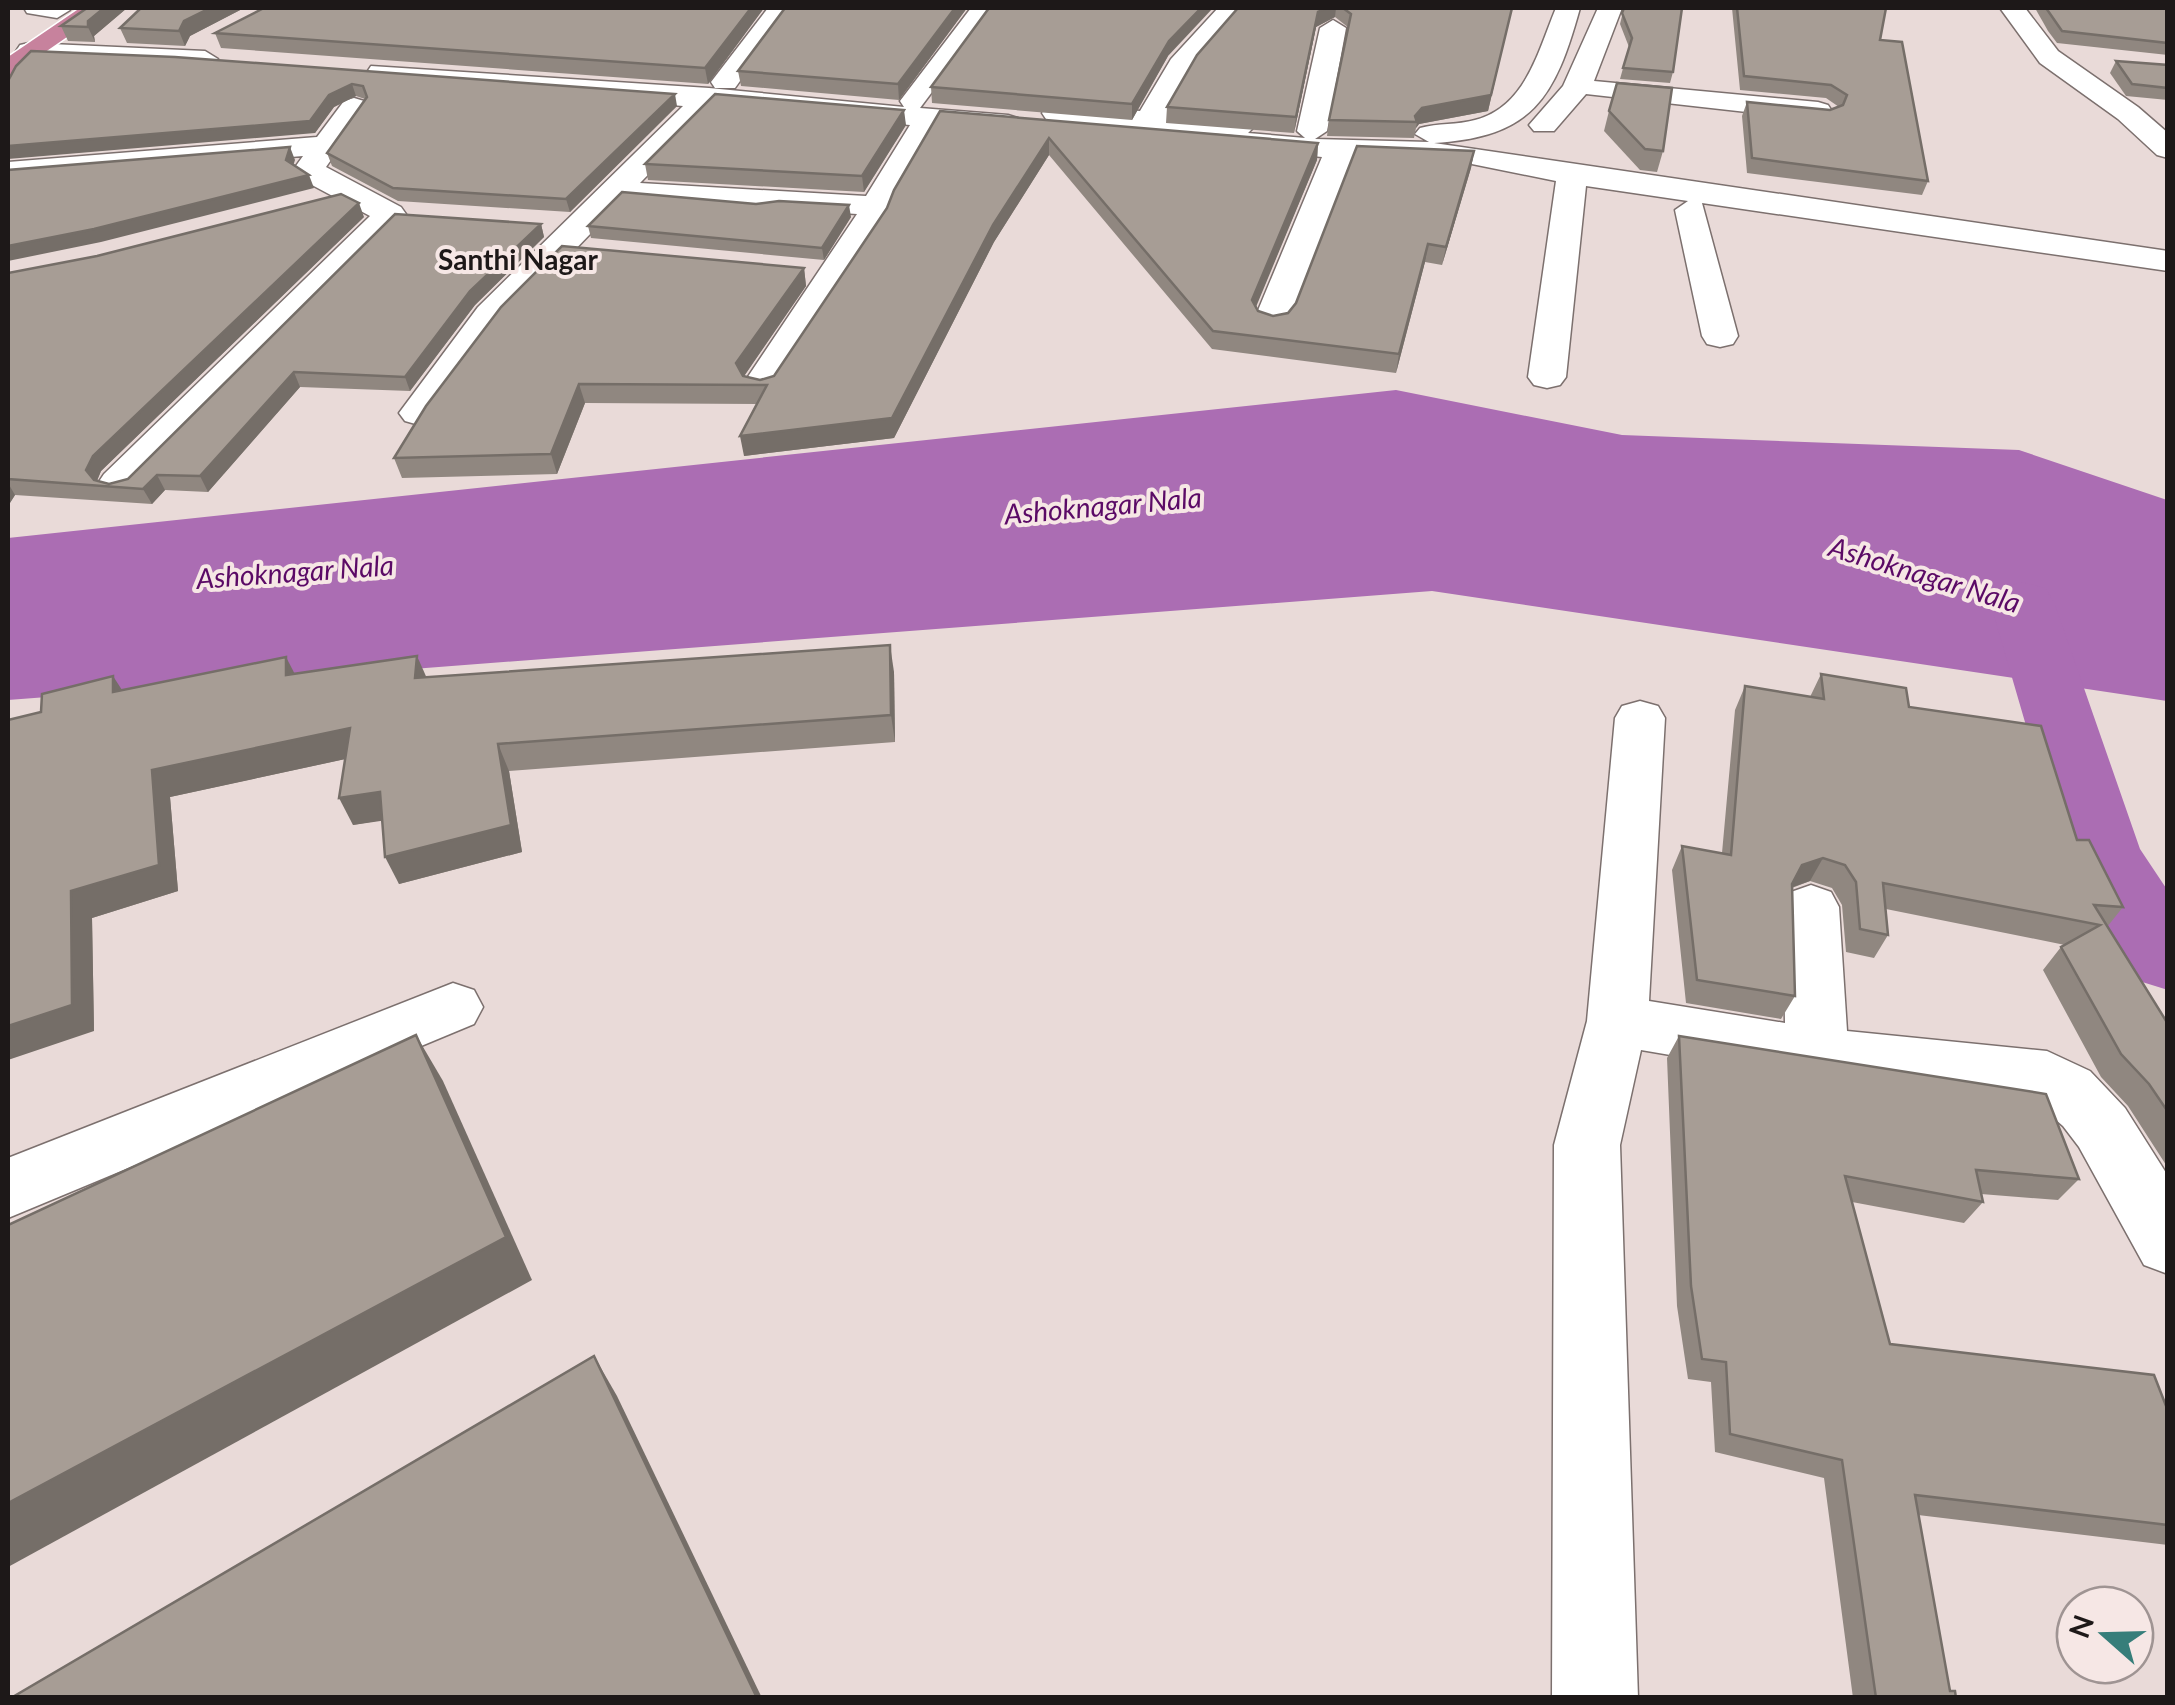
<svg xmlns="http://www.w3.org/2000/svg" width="2175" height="1705" viewBox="0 0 2175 1705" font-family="Lato,sans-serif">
<rect width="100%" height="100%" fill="#e9dad8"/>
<path fill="#ab6db3" d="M1396 390 1622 435 2019 450 2167 500V701L1432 591 8 700V538Z"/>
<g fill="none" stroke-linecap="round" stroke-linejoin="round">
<path fill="#ab6db3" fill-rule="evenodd" d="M2022 582 2045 588 2054 602 2140 849 2168 891V990L2139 981 2064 856 1990 602 1999 588Z"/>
<defs>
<g id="minor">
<path d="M24 8H68L70 10 57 18 27 13Z"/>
<path d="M768 8H792L735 88H715L711 82Z"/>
<path d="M971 8H995L920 108 1008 115 1018 118 1023 124 1018 130 1008 133 938 127 892 206 886 224 776 392 762 396 748 392 743 384 857 214 781 209 758 212 623 200 504 323 433 421 419 425 405 421 399 413 478 307 683 106 381 80 367 72 371 66 709 88 904 107 900 101ZM713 108 910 125 866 196 640 183Z"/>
<path d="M1218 8 1242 10 1193 68 1168 113 1239 118 1249 121 1254 127 1248 133 1305 138 1297 131 1320 28 1333 20 1346 28 1327 131 1315 139 1429 142 1415 134 1420 128C1438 123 1457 125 1475 120 1526 107 1538 51 1556 8H1580C1555 98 1533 137 1434 143L2168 251V271L1702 203 1738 336 1733 344 1720 347 1707 344 1702 336 1675 210 1688 201 1586 186 1566 377 1560 385 1547 388 1534 385 1528 377 1556 181 1457 161 1352 159 1290 320 1285 328 1272 331 1259 328 1254 320 1322 157 1232 148 1228 142 1234 135 1056 122 1046 119 1042 113 1046 107 1056 104 1140 111 1171 59Z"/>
<path d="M1598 8H1622L1594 81 1818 102 1828 105 1832 111 1828 117 1818 120 1586 94 1554 131H1534L1529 125 1563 86Z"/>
<path d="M2000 8H2025L2058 51 2138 107 2168 133V158L2157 155 2118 119 2040 63Z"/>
<path d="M29 43 205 51 218 59 205 67 20 57 16 51 20 45Z"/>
<path d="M354 98 364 101 368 107 326 167 401 207 406 214 134 492 119 496 104 492 98 483 104 474 370 216 297 177 293 170 303 156 8 180V162L317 137 344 101Z"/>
<path d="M1640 701 1658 706 1665 718 1649 1001 1785 1023 1783 907 1791 892 1811 885 1831 892 1839 907 1847 1031 2047 1051 2090 1071 2125 1108 2168 1176V1274L2144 1265 2079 1147 2063 1126 2035 1102 1817 1080 1641 1050 1620 1145 1638 1698H1552L1554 1145 1587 1021 1615 718 1622 706Z"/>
<path d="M453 983 474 990 483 1007 474 1024 8 1218V1158Z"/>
</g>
<path id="highway" d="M80 8H109L38 57 18 78 8 80V57Z"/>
</defs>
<use href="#minor" stroke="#7c706e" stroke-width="3"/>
<use href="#highway" stroke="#fff" stroke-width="3"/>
<use href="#minor" fill="#fff" fill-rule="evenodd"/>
<use href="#highway" fill="#c7829d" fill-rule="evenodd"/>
</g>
<g fill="#908780">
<path d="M87 8H127L94 36 95 42 68 41 61 26Z"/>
<path d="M141 8H244L190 36 185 46 127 43 120 28Z"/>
<path d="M764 8 708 84 221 48 215 33Z"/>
<path d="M967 8 899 100 741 86 738 71Z"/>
<path d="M1238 8H1512L1488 111 1419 124 1416 128 1414 138 1327 136 1329 120 1349 28 1335 17 1316 27 1294 133 1166 123 1167 107Z"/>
<path d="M1624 8 1673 72 1670 83 1620 79 1629 47 1620 24Z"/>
<path d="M1732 8H1886L1880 40 1928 181 1922 195 1747 173 1742 116 1747 102 1830 110 1839 107 1826 98 1740 90Z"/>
<path d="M2035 8H2168V55L2057 43 2048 31Z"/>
<path d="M31 51 677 106 570 212 398 201 332 166 327 153 365 99 356 96 334 107 315 133Z"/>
<path d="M1168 56 1132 120 932 103 931 87Z"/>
<path d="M2116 61 2168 65V100L2126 96 2110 73Z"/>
<path d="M940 111 1318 143 1317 160 1255 307 1258 311 1273 316 1288 313 1474 151 1471 168 1442 265 1425 262 1396 373 1212 349 1049 155 994 242 894 438 744 456 757 404 585 403 557 474 402 478 394 458 804 268 806 286 744 376 760 380 774 376 887 208Z"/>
<path d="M1609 111 1663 151 1657 172 1640 170 1604 131Z"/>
<path d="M906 125 864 192 648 180 645 164Z"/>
<path d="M756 204 851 217 824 260 591 238 588 226Z"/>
<path d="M395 214 541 224 544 237 475 305 410 391 300 387 208 492 165 490 152 504 15 495 8 506V273L364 217 101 471 97 481 109 484 128 479Z"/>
<path d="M894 672 895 742 509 771 522 852 399 884 382 820 353 825 345 759 170 797 178 891 92 918 94 1031 41 712 122 690 295 674 426 678Z"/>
<path d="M1821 674 1909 707 2077 840 2123 907 2107 927 2168 1024V1168L2128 1106 2101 1077 2043 970 2061 947 2065 945 1886 909 1888 935 1874 958 1846 952 1842 905 1832 888 1810 881 1792 888 1795 996 1781 1019 1686 1003 1672 870 1682 846 1722 853 1735 710 1745 686 1810 697Z"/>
<path d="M1679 1036 2079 1179 2058 1200 1981 1194 1983 1202 1964 1223 1852 1202 1890 1344 2167 1411 2168 1545 1918 1515 1950 1691 1956 1698H1853L1824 1478 1715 1452 1711 1382 1688 1379 1677 1306 1667 1058Z"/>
</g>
<g fill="#756e68">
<path d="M104 8H127L94 36 95 42 88 27V21Z"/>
<path d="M210 8H244L190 36 185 46 179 31 184 21Z"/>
<path d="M751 8H764L708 84 705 68Z"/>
<path d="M955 8H967L899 100 898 84Z"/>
<path d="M1201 8H1213L1168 56 1132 120V104L1169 41Z"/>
<path d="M1327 8H1336L1335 17 1316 27 1294 133 1296 117 1318 12Z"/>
<path d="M1512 8 1488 111 1419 124 1416 128 1417 122 1415 116Z"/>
<path d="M352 84 356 96 334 107 315 133 8 159V146L329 95Z"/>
<path d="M675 94 677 106 570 212 566 199Z"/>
<path d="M904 110 906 125 864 192 862 176Z"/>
<path d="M1049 138V155L994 242 894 438 744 456 740 436 993 225Z"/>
<path d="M1318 143 1317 160 1251 319 1252 300Z"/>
<path d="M290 147 295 160 291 173 286 160Z"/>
<path d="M1474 151 1471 168 1442 265 1446 247Z"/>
<path d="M309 175 314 188 101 242 8 261V246Z"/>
<path d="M359 203 364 217 101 471 95 485 86 470 93 456Z"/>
<path d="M849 205 851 217 824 260 822 248Z"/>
<path d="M541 224 544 237 475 305 410 391 405 377 470 291Z"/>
<path d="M1428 244 1425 262 1396 373 1399 354Z"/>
<path d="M804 268 806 286 740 382 736 363Z"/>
<path d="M294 372 300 387 208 492 200 476Z"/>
<path d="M579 384 585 403 557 474 551 454Z"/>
<path d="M157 475 165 490 152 504 143 489Z"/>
<path d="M8 483 15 495 8 506Z"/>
<path d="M890 645 894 672 895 742 891 715Z"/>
<path d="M417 656 429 683 415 678Z"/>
<path d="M286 657 300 684 286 675Z"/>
<path d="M113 676 131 704 113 692Z"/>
<path d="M350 728 364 755 170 797 178 891 92 918 94 1031 8 1060V1026L71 891 152 770Z"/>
<path d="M498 744 509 771 522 852 399 884 385 857Z"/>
<path d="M380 792 394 819 353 825 339 798Z"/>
<path d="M1823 858 1810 881 1790 888 1802 865Z"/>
<path d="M416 1035 443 1081 532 1280 8 1567V1503Z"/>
<path d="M594 1356 617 1396 762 1698H757Z"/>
</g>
<g fill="#a79d95" stroke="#756e68" stroke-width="2.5">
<path d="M87 8H104L88 21V27L61 26Z"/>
<path d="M141 8H210L184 21 179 31 120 28Z"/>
<path d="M264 8H751L705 68 215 33Z"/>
<path d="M785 8H955L898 84 738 71Z"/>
<path d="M989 8H1201L1169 41 1132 104 931 87Z"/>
<path d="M1238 8H1327L1318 12 1296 117 1167 107 1197 55Z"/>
<path d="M1343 8H1512L1491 95 1422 108 1415 116 1417 122 1329 120 1351 14Z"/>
<path d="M1624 8H1682L1673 72 1623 68 1632 38 1622 13Z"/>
<path d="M1737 8H1886L1880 40 1902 42 1928 181 1752 158 1747 102 1830 110 1843 105 1847 95 1831 85 1744 76Z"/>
<path d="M2046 8H2168V43L2062 31Z"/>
<path d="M31 51 175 57 675 94 566 199 393 188 327 153 367 97 363 86 352 84 329 95 310 121 8 146V81L16 66Z"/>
<path d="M2116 61 2168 65V88L2132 84Z"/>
<path d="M1617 83 1672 88 1663 151 1645 149 1609 111Z"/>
<path d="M715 94 904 110 862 176 645 164Z"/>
<path d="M940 111 1318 143 1252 300 1258 311 1273 316 1288 313 1296 303 1357 146 1474 151 1446 247 1428 244 1399 354 1213 331 1049 138 993 225 892 418 740 436 767 385 579 384 551 454 394 458 426 406 501 307 562 246 804 268 736 363 743 376 760 380 774 376 887 208 894 190Z"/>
<path d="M290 147 286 160 309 175 94 229 8 246V170Z"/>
<path d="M622 192 756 204 779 201 849 205 822 248 588 226Z"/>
<path d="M341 194 359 203 93 456 86 470 94 480 109 484 128 479 395 214 541 224 470 291 405 377 294 372 200 476 157 475 143 489 8 479V273L97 256Z"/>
<path d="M890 645 891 715 498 744 511 825 385 857 380 792 339 798 350 728 152 770 159 865 71 891 72 1005 8 1026V720L41 712 42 694 113 676V692L286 657V675L417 656 415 678Z"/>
<path d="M1821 674 1906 688 1909 707 2041 726 2077 840H2089L2123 907 2094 905 2168 1024V1112L2149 1084 2121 1054 2061 947 2100 925 1883 883 1888 935 1860 929 1856 882 1845 865 1823 858 1802 865 1792 884 1795 996 1697 980 1682 846 1731 855 1745 686 1824 699Z"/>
<path d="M416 1035 506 1237 8 1503V1225Z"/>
<path d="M1679 1036 2046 1094 2079 1179 1976 1170 1983 1202 1845 1176 1890 1344 2154 1375 2168 1411V1525L1915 1495 1950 1691H1955L1956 1698H1876L1842 1460 1730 1434 1726 1362 1702 1359 1691 1286Z"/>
<path d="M594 1356 757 1698H11Z"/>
</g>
<g text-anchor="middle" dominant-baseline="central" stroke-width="8" stroke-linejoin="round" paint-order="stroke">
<g font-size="28" font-weight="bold" fill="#1d1818" stroke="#f6e7e5">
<text x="518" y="259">Santhi Nagar</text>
</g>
<g font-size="28" font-style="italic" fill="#5b0a66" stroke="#f6e7e5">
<text transform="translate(1103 505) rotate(-5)">Ashoknagar Nala</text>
<text transform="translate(295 571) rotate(-4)">Ashoknagar Nala</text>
<text transform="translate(1925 574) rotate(17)">Ashoknagar Nala</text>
</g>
</g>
<rect width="2175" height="1705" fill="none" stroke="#1d1818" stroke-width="20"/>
<g transform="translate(2105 1635) rotate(290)"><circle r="48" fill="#f6e7e5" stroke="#9f9493" stroke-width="2.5"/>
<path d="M0-8L18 38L0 25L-18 38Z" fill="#367e7a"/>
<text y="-15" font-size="28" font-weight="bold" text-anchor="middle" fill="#1d1818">N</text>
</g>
</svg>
